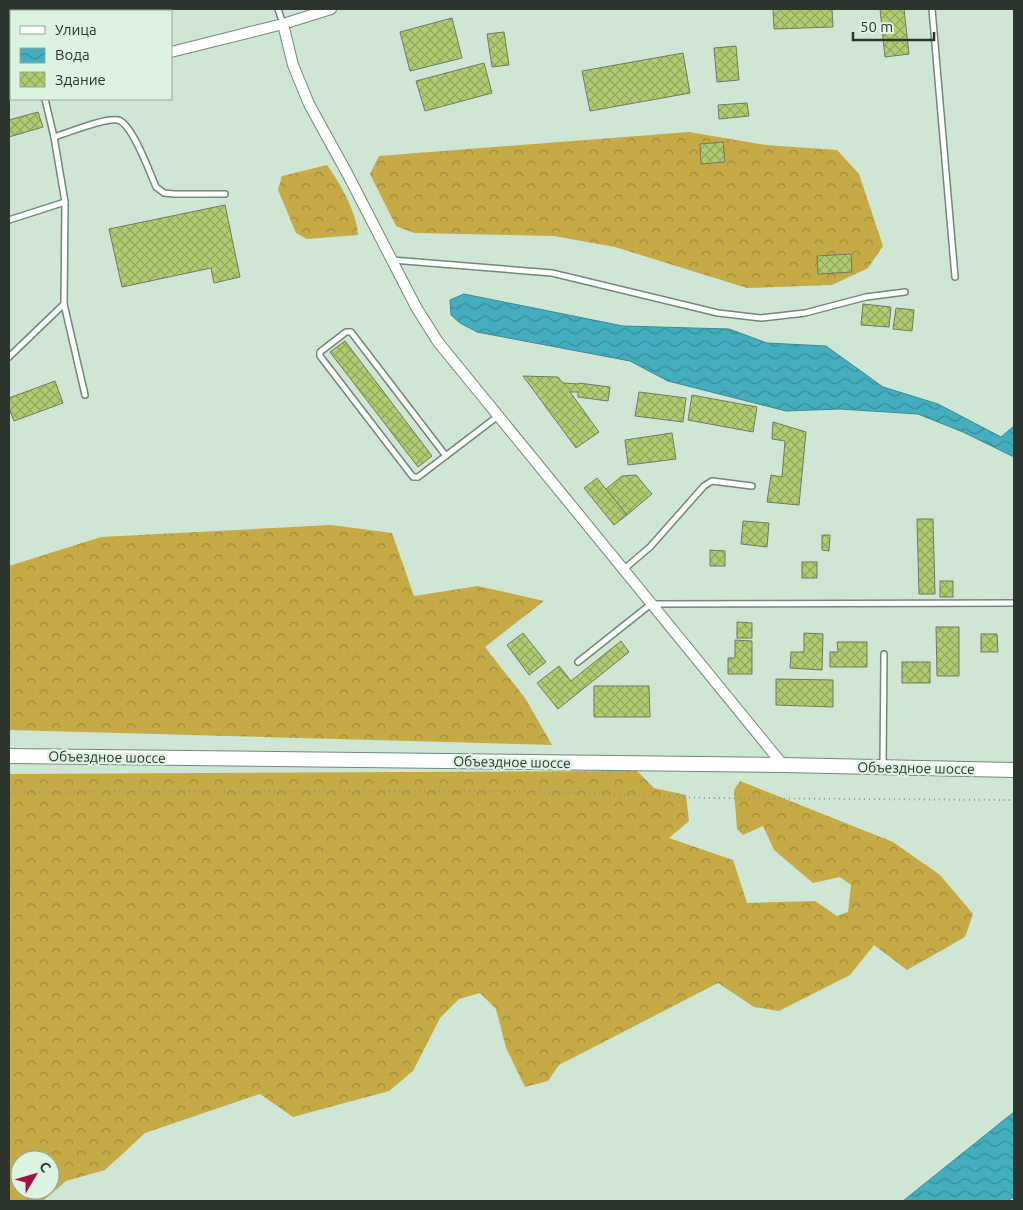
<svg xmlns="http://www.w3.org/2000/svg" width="1023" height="1210" viewBox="0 0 1023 1210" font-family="Ubuntu,sans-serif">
<defs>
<pattern id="forest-crowns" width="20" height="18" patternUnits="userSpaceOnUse" patternTransform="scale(1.25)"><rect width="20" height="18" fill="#c5aa46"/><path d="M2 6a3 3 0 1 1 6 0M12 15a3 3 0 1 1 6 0" fill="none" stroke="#a08b3b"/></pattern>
<pattern id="water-waves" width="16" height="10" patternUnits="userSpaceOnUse" patternTransform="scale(1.25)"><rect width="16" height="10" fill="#44aebe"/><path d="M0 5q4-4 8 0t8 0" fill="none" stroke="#398e9b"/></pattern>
<pattern id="building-cross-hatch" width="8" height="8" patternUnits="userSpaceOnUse" patternTransform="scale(1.25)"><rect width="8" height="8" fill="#b1cd71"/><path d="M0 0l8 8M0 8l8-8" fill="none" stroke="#90a75d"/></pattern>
</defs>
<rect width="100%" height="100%" fill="#cfe6d4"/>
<g fill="url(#forest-crowns)" fill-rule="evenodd">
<path d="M689 132 766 145 837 150 859 174 883 246 868 268 832 285 747 288 615 247 554 236 414 233 396 226 370 174 379 156Z"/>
<path d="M327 165C340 183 357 213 358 235L307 239 296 233 278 190 282 176Z"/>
<path d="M331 525 392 533 414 596 478 586 544 601 485 647 525 698 552 745 9 730V566L101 537Z"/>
<path d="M637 771 654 788 686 795 689 821 669 838 733 860 747 903 815 901 837 916 848 912 851 885 840 877 813 883 774 850 763 826 743 835 737 829 734 790 740 781 893 842 940 875 973 914 965 937 907 970 874 945 850 975 779 1011 754 1007 718 983 559 1065 548 1081 525 1087 506 1048 496 1009 480 993 459 999 440 1018 413 1071 389 1091 293 1117 260 1094 145 1133 105 1170 66 1181 43 1201H9V774ZM20 1160H50V1190H20Z"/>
</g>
<g fill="url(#water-waves)" stroke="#3d8a93">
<path d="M464 294 623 326 729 329 767 343 826 346 883 387 938 404 1001 437 1014 426V457L963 432 918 414 840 409 786 411 668 381 630 361 477 332 460 323 451 315 450 300Z"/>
<path d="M1014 1112V1197L1007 1201H903Z"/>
</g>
<g fill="url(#building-cross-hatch)" stroke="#717962">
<rect x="26" y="9" width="16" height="2"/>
<path d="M102 9H138L139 11H103Z"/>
<path d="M773 9H832L833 27 774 29Z"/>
<path d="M880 9H904L909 54 885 57Z"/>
<path d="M452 18 462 58 410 71 400 32Z"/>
<path d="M504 32 509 65 492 67 487 34Z"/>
<path d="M9 34H11V61L9 62Z"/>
<path d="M736 46 739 80 717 82 714 48Z"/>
<path d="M683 53 690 93 590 111 582 71Z"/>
<path d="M484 63 492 93 425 111 416 81Z"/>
<path d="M747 103 749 116 719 119 718 105Z"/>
<path d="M38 112 43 127 9 137V120Z"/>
<path d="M723 142 725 162 701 164 700 144Z"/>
<path d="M225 205 240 277 214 283 211 268 122 287 109 229Z"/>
<path d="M851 254 852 272 818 274 817 256Z"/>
<path d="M863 304 891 307 889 327 861 325Z"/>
<path d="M896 308 914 310 912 331 893 329Z"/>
<path d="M345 341 432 456 418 467 330 352Z"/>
<path d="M523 376 558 377 563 383 579 384V383L610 387 608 401 578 397V392H570L599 432 576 448Z"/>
<path d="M55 381 63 403 14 421 9 408V398Z"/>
<path d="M639 392 686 398 683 422 635 416Z"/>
<path d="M692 395 757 407 753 432 688 420Z"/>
<path d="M773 422 806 432 799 505 767 502 771 475 782 477 785 441 772 439Z"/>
<path d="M672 433 676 459 628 465 625 440Z"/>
<path d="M636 475 652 494 627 515 606 489 622 476Z"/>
<path d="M597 478 627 515 614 525 584 488Z"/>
<path d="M917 519H933L935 594H919Z"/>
<path d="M743 521 769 523 767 547 741 544Z"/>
<path d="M822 535H830L829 551 822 550Z"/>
<path d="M710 550 725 551V566H710Z"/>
<rect x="802" y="562" width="15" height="16"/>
<rect x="940" y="581" width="13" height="16"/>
<path d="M737 622 752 623V638H737Z"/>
<path d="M936 627H959V676H937Z"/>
<path d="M523 633 546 662 529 675 507 645Z"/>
<path d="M804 633 823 634 822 670 790 668 791 652H804Z"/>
<path d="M981 634H997L998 652H981Z"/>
<path d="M735 640 752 641V674H728V658H735Z"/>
<path d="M621 641 629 652 558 709 537 683 559 666 571 681Z"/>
<path d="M837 642H867V667H830V652H838Z"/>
<rect x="902" y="662" width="28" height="21"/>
<path d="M776 679 833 680V707L776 705Z"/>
<path d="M594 686H649L650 717H594Z"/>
</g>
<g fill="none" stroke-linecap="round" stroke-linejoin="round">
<defs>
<g id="lane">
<path d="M278 9 283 24"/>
<path d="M932 9 955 277"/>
<path d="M45 99 54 137 65 202 64 304 85 395"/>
<path d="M54 137C68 133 105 117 118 120 132 123 150 173 156 187L164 193 174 194H225"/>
<path d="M9 220 65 202"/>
<path d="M392 260 552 273 718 313 761 318 805 313 866 297 905 292"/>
<path d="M9 357 64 304"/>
<path d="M446 456 351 332H346L320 352V356L413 477H418L498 416"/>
<path d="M623 570 650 547 704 486 712 481 752 486"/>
<path d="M578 662 651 604 1014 603"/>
<path d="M883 767 884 654"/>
</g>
<g id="street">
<path d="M283 24 293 65 309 104 348 175 416 307 438 342 783 765"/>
<path d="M171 52 283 24 331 9"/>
<path d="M9 91 11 90"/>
</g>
<path id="secondary" d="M9 756 783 765 1014 770"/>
</defs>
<use href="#lane" stroke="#738877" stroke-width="8"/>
<use href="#street" stroke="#738877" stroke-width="12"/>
<use href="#secondary" stroke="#738877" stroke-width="16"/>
<path stroke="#8a9b8e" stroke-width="2" stroke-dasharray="1 4" stroke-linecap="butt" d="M9 792 518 791 710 798 1014 800"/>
<use href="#lane" stroke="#fff" stroke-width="5"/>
<use href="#street" stroke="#fff" stroke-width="10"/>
<use href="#secondary" stroke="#fff" stroke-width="14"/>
</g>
<g text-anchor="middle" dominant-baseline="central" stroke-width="4.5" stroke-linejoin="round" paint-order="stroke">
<g font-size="14" fill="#2c352e" stroke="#dcf3e1">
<text transform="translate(107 757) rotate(1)">Объездное шоссе</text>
<text transform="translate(512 762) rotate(1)">Объездное шоссе</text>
<text transform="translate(916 768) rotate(1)">Объездное шоссе</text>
</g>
</g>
<rect width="1023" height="1210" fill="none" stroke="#2c352e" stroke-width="20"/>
<rect x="10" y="10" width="162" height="90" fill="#dcf3e1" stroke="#96a799"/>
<rect x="20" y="26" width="25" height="8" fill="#ffffff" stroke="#96a799"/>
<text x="55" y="35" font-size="15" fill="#2c352e">Улица</text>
<rect x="20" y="48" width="25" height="15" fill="url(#water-waves)" stroke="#96a799"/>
<text x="55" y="60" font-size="15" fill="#2c352e">Вода</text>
<rect x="20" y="72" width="25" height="15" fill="url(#building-cross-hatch)" stroke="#96a799"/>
<text x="55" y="85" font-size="15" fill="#2c352e">Здание</text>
<g transform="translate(35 1175) rotate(52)"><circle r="24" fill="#dcf3e1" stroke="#96a799"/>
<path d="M0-4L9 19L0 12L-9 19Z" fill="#a60f46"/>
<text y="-8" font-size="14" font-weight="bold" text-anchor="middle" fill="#2c352e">С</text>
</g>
<path d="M853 32v8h81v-8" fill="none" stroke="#2c352e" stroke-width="2.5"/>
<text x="860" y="32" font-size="15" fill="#2c352e" stroke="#dcf3e1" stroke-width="4" paint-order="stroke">50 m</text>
</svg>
